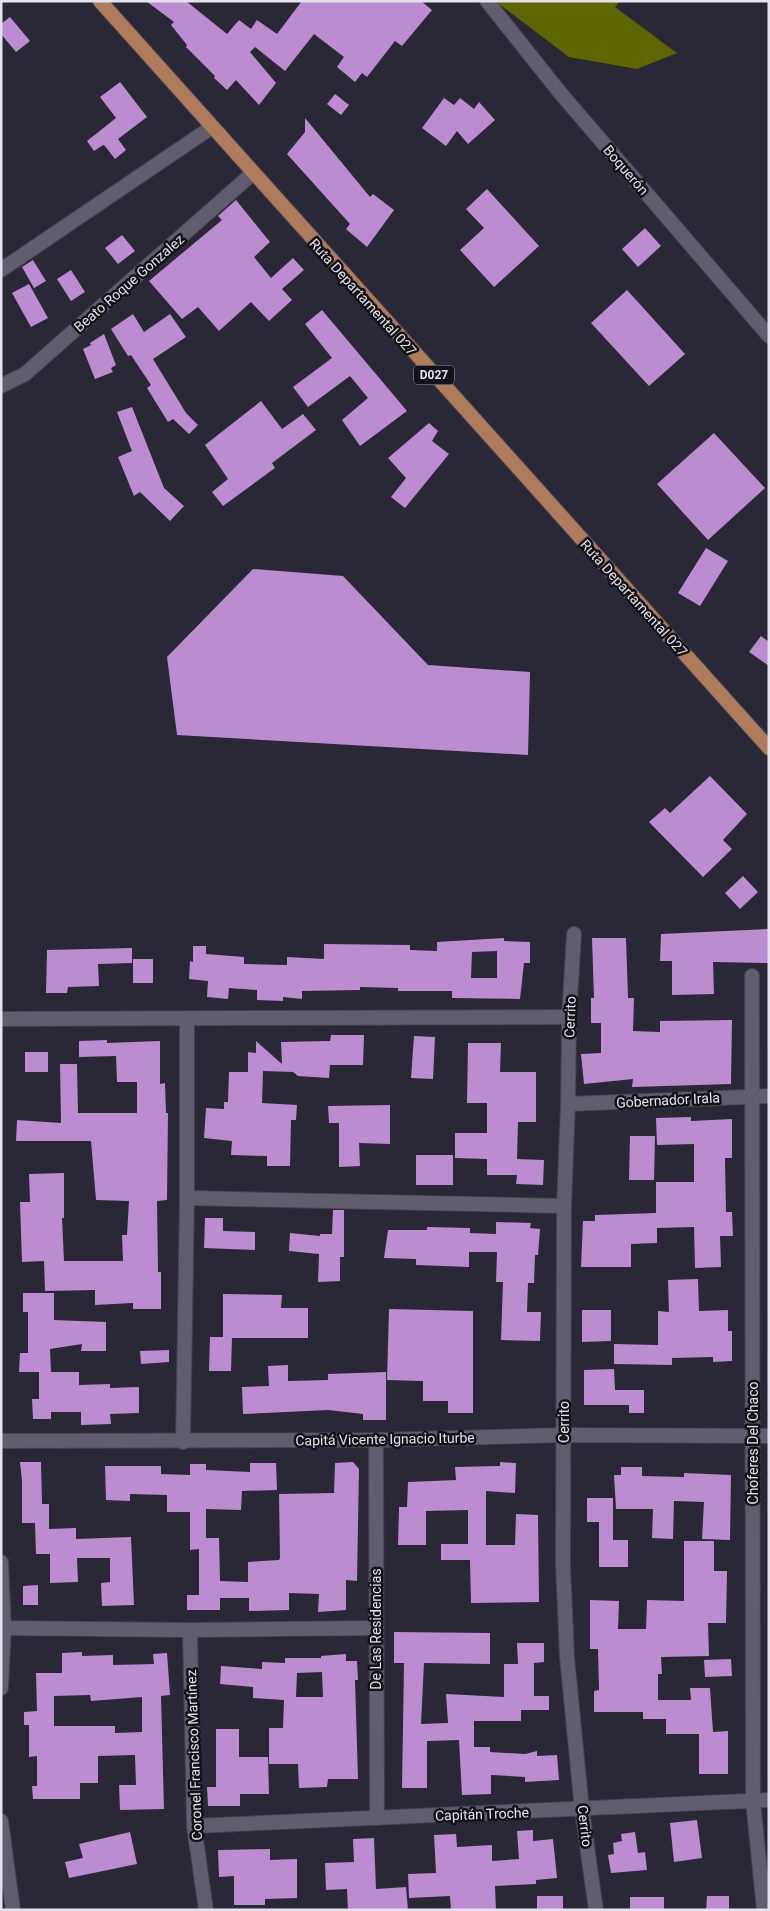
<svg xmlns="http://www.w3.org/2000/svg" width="770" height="1911" viewBox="0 0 770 1911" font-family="Roboto,sans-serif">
<rect width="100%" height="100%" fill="#2a2736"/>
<path fill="#5d6600" d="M495 1H620L615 7 677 53 637 69 569 57Z"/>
<g fill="#bc8cd0" fill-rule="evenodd">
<path d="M146 1H186L227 34 239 20 251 29 257 20 277 34 302 1H421L432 10 402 46 395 41 367 77 362 73 355 82 337 67 344 57 314 34 285 71 255 47 250 52 276 83 259 105 236 80 227 90 214 78 215 76 186 47 187 45 171 25 174 22Z"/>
<path d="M10 17 30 41 16 52 1 34V24Z"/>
<path d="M120 82 147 117 118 139 126 150 115 159 105 146 103 145 94 151 87 141 116 118 100 97Z"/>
<path d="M335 94 349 105 341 115 327 104Z"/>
<path d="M444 98 454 105 460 98 474 109 479 102 495 120 468 144 457 131 446 146 422 128Z"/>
<path d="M305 118 370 197 373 194 394 210 367 247 346 229 350 224 287 154 305 132Z"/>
<path d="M487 189 539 246 494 287 460 250 484 228 466 209Z"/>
<path d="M236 200 270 242 254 257 271 278 293 258 304 270 282 289 292 300 269 321 251 302 219 331 198 307 182 319 149 281 222 220 218 216Z"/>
<path d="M645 228 661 246 638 267 622 249Z"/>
<path d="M122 235 135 251 118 264 105 248Z"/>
<path d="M33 260 46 281 34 288 22 267Z"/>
<path d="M71 270 85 292 71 301 57 279Z"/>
<path d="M29 284 48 318 31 327 12 293Z"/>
<path d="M627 290 685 354 649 386 591 323Z"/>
<path d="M322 310 407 411 360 446 342 420 368 398 350 376 308 407 293 387 332 358 305 324Z"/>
<path d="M133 314 144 332 170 314 186 337 153 359 186 413 198 425 189 434 173 419 168 422 147 388 151 385 131 355 128 356 111 329Z"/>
<path d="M104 334 116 365 111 368 113 372 95 379 83 349 91 345 90 343Z"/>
<path d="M261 401 282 429 303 414 316 430 272 463 275 468 223 506 212 492 228 479 205 445Z"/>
<path d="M132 407 164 488 184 506 170 521 140 492 134 496 118 457 132 451 117 412Z"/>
<path d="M429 423 438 431 432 441 449 454 405 508 391 497 406 478 388 458Z"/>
<path d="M714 433 765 488 708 540 657 484Z"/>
<path d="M706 548 728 561 700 606 678 593Z"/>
<path d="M253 569 343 576 428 665 530 672 528 755 177 735 167 657Z"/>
<path d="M761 636 769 642V666L749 652Z"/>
<path d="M710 776 747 814 723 840 732 849 703 877 649 822 665 808 670 813Z"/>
<path d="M743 876 758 892 740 909 725 893Z"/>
<path d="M769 929V963L713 962 714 994 672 995V961H660L661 934Z"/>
<path d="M504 938V941L530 942V963H524L520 999 452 998V991H398V988L360 987V990L302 991V999L283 997V1001L257 1000V990L229 988 228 999 207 997 208 981 189 979 190 961 193 962V946H206V954L244 957V964L287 965V957L324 959V944L410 945V950L437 951V942ZM497 951V978H471L472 952Z"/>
<path d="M592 938H626L628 998H634L633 1031 660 1032V1021L732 1020 731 1084 632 1087 633 1079 584 1084 581 1054 601 1053V1023H591V998H594Z"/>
<path d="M132 948V963L98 964 99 986 68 987 67 993H46L47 950Z"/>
<rect x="133" y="959" width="20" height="24"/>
<path d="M331 1035H364L363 1065H330L329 1078 298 1076 293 1072 263 1071 262 1103 297 1105 296 1120H291L290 1166H267V1156L231 1155 232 1141 204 1138 206 1108 224 1109V1102H228L229 1072H248V1052L256 1053V1041L282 1064 281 1042 330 1041Z"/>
<path d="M414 1036 435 1037 433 1079 411 1078Z"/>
<path d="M107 1040V1043L160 1041V1084L165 1083 166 1113H168L167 1200 157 1201 158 1272H161V1309H133V1303L95 1305V1290L45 1291 44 1261 22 1262 20 1202H30L29 1174 64 1173V1218H62L64 1261H123L122 1235H127L129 1201 96 1200 91 1141H16L17 1120 61 1123 60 1064H77L78 1113H137V1082H117L116 1056 79 1057V1041Z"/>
<path d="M468 1043H501L500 1072H536V1122H518L517 1159 544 1160 543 1185 516 1184 517 1175H487V1159L455 1158V1133H487V1103H467Z"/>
<rect x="25" y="1052" width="23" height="20"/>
<path d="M390 1105V1144L359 1143 360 1166 339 1167V1123H329L328 1106Z"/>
<path d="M691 1117V1121L732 1119V1158H725L726 1212H732L733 1236H720L721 1267 695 1268 694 1227 657 1228V1243L631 1244V1267H581L583 1221H595V1215L656 1213V1182H694V1144L657 1145 656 1118Z"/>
<path d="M630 1136H655L654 1180H629Z"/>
<rect x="416" y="1155" width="37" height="30"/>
<path d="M333 1210H344V1257H340V1281L318 1282 319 1254 289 1251 290 1233 320 1236V1234H332Z"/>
<path d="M205 1218H223V1231L255 1232V1250L204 1248Z"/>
<path d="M496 1222 531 1223 530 1228 540 1229 538 1255H535L534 1283H528L527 1312H541L540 1341 501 1340 503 1282H496L497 1252H469V1267L416 1265V1259L384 1258 388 1230H427V1227L470 1228V1233L496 1234Z"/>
<path d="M698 1279 699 1311 728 1310V1331H732V1361L713 1362V1357L672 1358V1365L614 1364V1344L658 1345V1311L669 1312 668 1280Z"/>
<path d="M23 1293H54V1320L106 1322V1351H81L82 1344 50 1349 51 1372H79V1385L110 1384V1388L139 1387V1413L110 1414 111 1424 81 1425V1412H51V1419H33L32 1399H39V1372H19L20 1353H28V1312H23Z"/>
<path d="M223 1294 282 1295 281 1308H308V1338H232L231 1371H209L210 1337H223Z"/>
<path d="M389 1309 473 1311V1413H448V1401H423V1381L387 1380Z"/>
<path d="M582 1310H611V1341L582 1342Z"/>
<path d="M169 1350V1362L141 1364 140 1351Z"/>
<path d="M288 1365V1381L328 1380V1374L386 1372V1420H363V1414L328 1410 243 1414 242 1387 269 1386 268 1366Z"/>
<path d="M614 1369 615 1390H644V1413H629V1405H584V1370Z"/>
<path d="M20 1462H41L42 1504H49V1529L76 1528V1539L131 1537 134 1605 102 1606 101 1583 110 1582V1558H77L78 1582 50 1583V1554H36L35 1523H22V1481Z"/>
<path d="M353 1462 359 1469 357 1581 346 1580V1610L318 1612 319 1594 289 1593V1610L249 1611V1598H220V1610H187V1595H199V1549L190 1550V1512H167V1495L130 1494V1501L106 1500 105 1466H161V1474L190 1475V1464H206V1470L250 1472V1463H276L277 1490 242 1491 241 1510 206 1509V1538H219L220 1581 248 1582V1562L279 1560 280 1558 279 1494 334 1493 335 1463Z"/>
<path d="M500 1462 516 1463 515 1493 486 1491V1545H515L516 1514 538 1515 539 1602 471 1603 470 1560H441V1544H468V1510L426 1511V1545H398L399 1507H407L408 1482 456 1480 455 1467 500 1466Z"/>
<path d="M621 1467H642V1476L684 1477V1473L731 1475 730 1540 702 1539 704 1502 674 1501 673 1539 652 1538 653 1509H616L614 1475H621Z"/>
<path d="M587 1498H613V1540H628V1567H599V1522H587Z"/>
<path d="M684 1541H714V1571H727L726 1623H708L709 1656 661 1657 662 1674H658V1700H691L690 1688H710L713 1732 728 1731V1774H699V1734H666V1719H643V1712H594V1691L599 1690 598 1649H590V1600L619 1601 618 1629H646L647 1600 684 1601Z"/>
<path d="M38 1585V1605H23V1586Z"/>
<path d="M394 1632 490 1633V1664L424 1663 421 1724 448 1723 446 1694 504 1697V1664H518L517 1643H544V1662L534 1663V1696H549V1710H521V1721H474V1747H490V1752L525 1754 537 1751V1756L557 1755 559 1780 525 1782V1777L491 1775V1794L462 1795 459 1740 427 1741V1788H402L404 1663H394Z"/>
<path d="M82 1652V1656L113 1655V1665L154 1664 153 1654 167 1653 170 1695 161 1696 164 1809 120 1810 119 1785H136L135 1755 98 1756V1783H80V1799H33L32 1786H37V1756L29 1757V1725H24V1712L37 1711 36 1673H62V1653ZM90 1695 91 1701 142 1697V1732L115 1733V1726H54V1696Z"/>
<path d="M346 1654V1661H357L358 1680H355L358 1779H328L327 1787 299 1788 298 1764H269V1728H283L284 1700 253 1698V1687L220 1684 221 1666 262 1669V1662L285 1663V1658H321V1656ZM322 1672 323 1697H296L297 1673Z"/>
<path d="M731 1659 732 1676 705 1677 704 1660Z"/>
<path d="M216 1729H239V1757H268L269 1794H240V1806H208L207 1787H216Z"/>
<path d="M697 1820 702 1858 674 1862 670 1823Z"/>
<path d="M533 1830V1841L553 1839 557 1878 536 1880V1884L495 1886 496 1910H451L450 1896 409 1898 408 1874 436 1873 434 1835 456 1834 457 1847 492 1845V1861L519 1859 517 1831Z"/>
<path d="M130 1832 137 1864 69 1878 65 1862 83 1858 79 1844Z"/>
<path d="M635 1832 638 1853 645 1852 647 1870 611 1873 608 1855 614 1854 613 1843 622 1841 621 1834Z"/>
<path d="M374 1838 376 1889 406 1887 408 1910H348L347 1889 326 1890 325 1863 354 1862 353 1839Z"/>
<path d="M270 1849V1860L297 1859V1898L265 1899V1905H234V1876L219 1877 218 1850Z"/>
<rect x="537" y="1896" width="26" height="14"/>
<path d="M707 1896H729V1910H706Z"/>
<rect x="630" y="1897" width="34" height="13"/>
</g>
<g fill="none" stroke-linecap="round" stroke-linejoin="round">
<defs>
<g id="minor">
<path d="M1 270 212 127"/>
<path d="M752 976 753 1801 764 1910"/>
<path d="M1 1019 569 1017"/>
<path d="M568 1104 569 1017 574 934"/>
<path d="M187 1198 564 1206"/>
<path d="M376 1440 377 1818"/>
<path d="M1 1441 376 1440 564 1435 769 1436"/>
<path d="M183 1442 187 1198V1020"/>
<path d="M1 1562 4 1628 1 1688"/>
<path d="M1 1628 190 1630 375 1628"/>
<path d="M190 1630 194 1826 206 1910"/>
<path d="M1 1821 13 1910"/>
<path d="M194 1826 769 1800"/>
</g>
<g id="tertiary">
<path d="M487 1 562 95 769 336"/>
<path d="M1 386 25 374 253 173"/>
<path d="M596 1910 582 1810 567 1657 563 1565 564 1206 568 1104 769 1096"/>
</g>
<path id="primary" d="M100 1 769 748"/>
</defs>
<use href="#minor" stroke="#45424f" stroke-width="16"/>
<use href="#tertiary" stroke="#45424f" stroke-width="16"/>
<use href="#primary" stroke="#45424f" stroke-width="16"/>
<use href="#minor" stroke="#615d6e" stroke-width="14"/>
<use href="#tertiary" stroke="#615d6e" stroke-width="14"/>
<use href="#primary" stroke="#ae7c5d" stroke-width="14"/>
</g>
<g text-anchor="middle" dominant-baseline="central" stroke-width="5" stroke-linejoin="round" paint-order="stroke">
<rect fill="#131118" stroke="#a5a3ac" stroke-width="1" x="414" y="365.5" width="40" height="19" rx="4"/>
<g font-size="12" font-weight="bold" fill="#e4e2ec">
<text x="434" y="375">D027</text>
</g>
<g font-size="14" fill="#e4e2ec" stroke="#131118">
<text transform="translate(626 170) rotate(49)">Boquerón</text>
<text transform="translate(129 283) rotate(-41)">Beato Roque Gonzalez</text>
<text transform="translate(363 297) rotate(48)">Ruta Departamental 027</text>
<text transform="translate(634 598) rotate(48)">Ruta Departamental 027</text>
<text transform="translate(570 1017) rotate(-88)">Cerrito</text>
<text transform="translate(668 1100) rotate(-3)">Gobernador Irala</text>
<text transform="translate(564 1422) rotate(-90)">Cerrito</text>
<text transform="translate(385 1439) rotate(-1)">Capitá Vicente Ignacio Iturbe</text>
<text transform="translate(753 1443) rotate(-90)">Choferes Del Chaco</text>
<text transform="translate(376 1629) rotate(-90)">De Las Residencias</text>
<text transform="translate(194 1755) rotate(-92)">Coronel Francisco Martínez</text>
<text transform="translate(482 1814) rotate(-2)">Capitán Troche</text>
<text transform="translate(585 1826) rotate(83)">Cerrito</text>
</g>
</g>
<rect width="770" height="1911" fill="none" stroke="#e4e2ec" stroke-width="5"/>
</svg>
